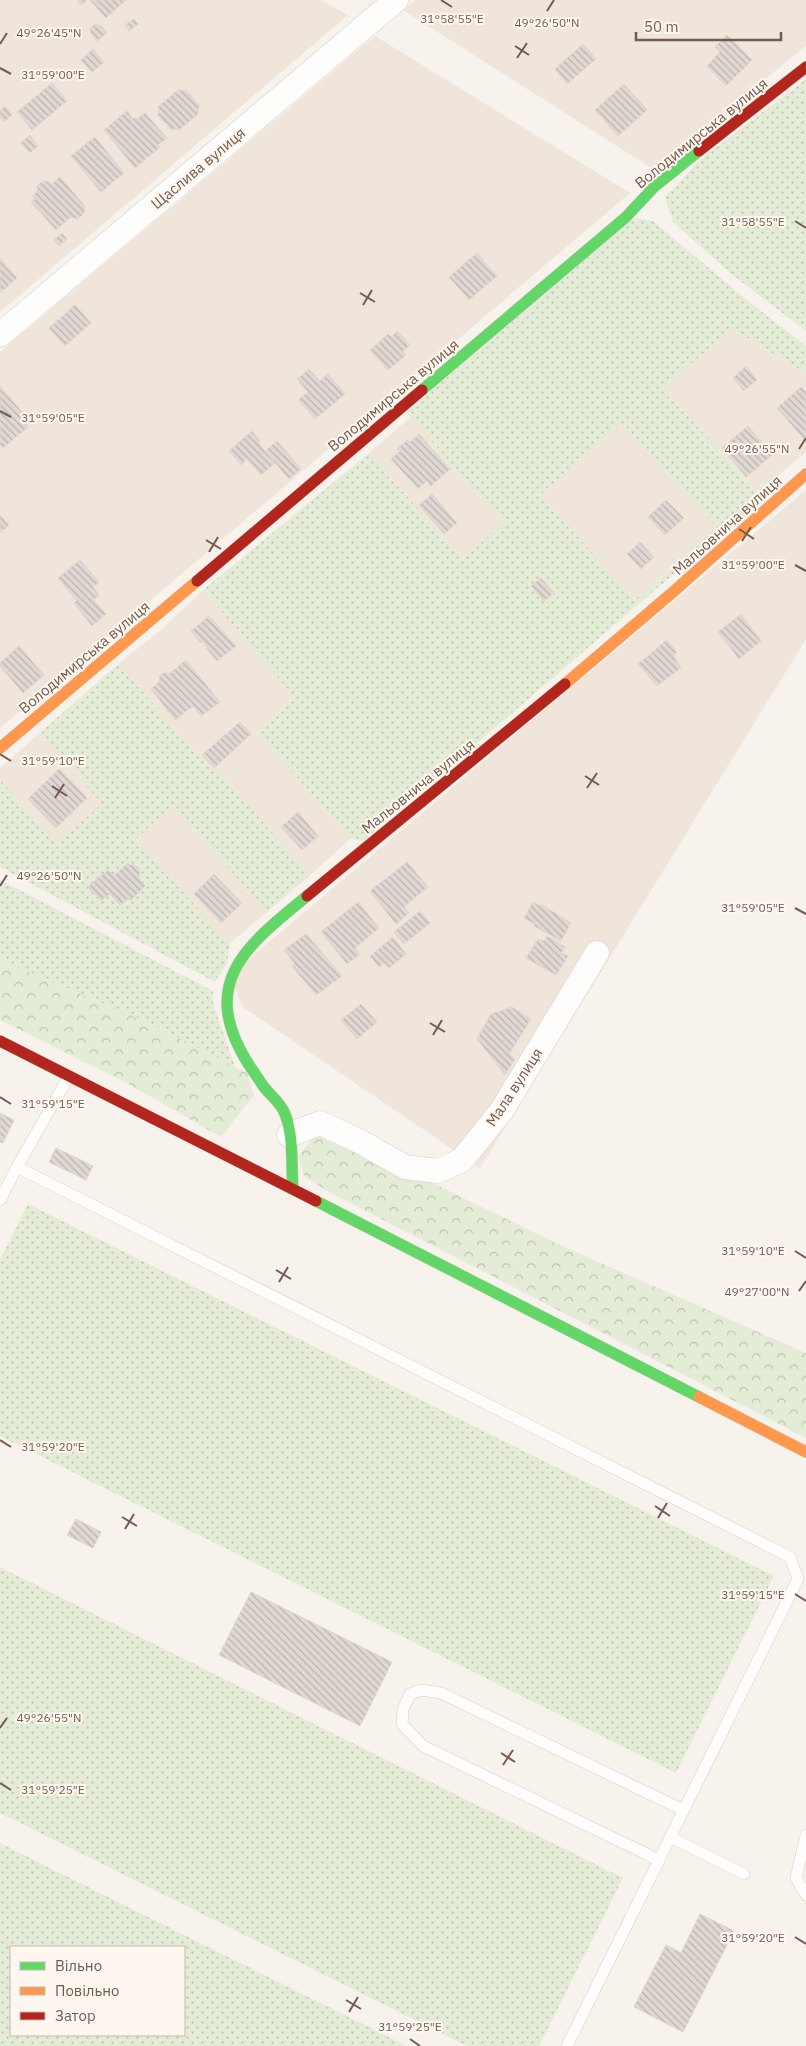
<svg xmlns="http://www.w3.org/2000/svg" width="806" height="2046" viewBox="0 0 806 2046" font-family="'IBM Plex Sans',sans-serif">
<defs>
<pattern id="grass-dots" width="8" height="8" patternUnits="userSpaceOnUse" patternTransform="scale(1.25)"><rect width="8" height="8" fill="#e4ecd8"/><path d="M2 2h.1M6 6h.1" fill="none" stroke="#bdc2b1" stroke-width="1.8" stroke-linecap="round"/></pattern>
<pattern id="forest-crowns" width="20" height="18" patternUnits="userSpaceOnUse" patternTransform="scale(1.25)"><rect width="20" height="18" fill="#e4ecd8"/><path d="M2 6a3 3 0 1 1 6 0M12 15a3 3 0 1 1 6 0" fill="none" stroke="#bdc2b1"/></pattern>
<pattern id="building-back-hatch" width="6" height="6" patternUnits="userSpaceOnUse" patternTransform="scale(1.25)"><rect width="6" height="6" fill="#e0d8d2"/><path d="M-1 5l2 2M0 0l6 6M5-1l2 2" fill="none" stroke="#bab2ad"/></pattern>
</defs>
<rect width="100%" height="100%" fill="#f7f2ec"/>
<g fill="#efe5da">
<path d="M0 0H321L348 15 0 312Z"/>
<path d="M415 0H806V46L653 169 403 10Z"/>
<path d="M375 36 630 193 0 728V352Z"/>
<path d="M732 329 806 373V452L757 493 663 388Z"/>
<path d="M411 417 504 523 463 559 369 453Z"/>
<path d="M622 423 717 527 635 600 540 495Z"/>
<path d="M806 490V639L480 1168 243 1007 232 982 237 969Z"/>
<path d="M203 590 295 698 258 732 350 839 309 876 218 769 214 772 118 664 162 629Z"/>
<path d="M41 732 103 804 56 844 0 779V768Z"/>
<path d="M173 805 267 912 230 943 134 841Z"/>
</g>
<g fill="url(#grass-dots)" fill-rule="evenodd">
<path d="M806 79V331L730 273 673 222 665 197 700 160Z"/>
<path d="M634 218 653 221 748 301 806 346V373L732 329 663 388 757 493 760 500 363 841 350 839 258 732 295 698 203 590 369 453 463 559 504 523 406 412ZM622 423 717 527 635 600 540 495Z"/>
<path d="M118 664 214 772 218 769 309 876 267 912 173 805 135 840 230 943 227 963 215 982 0 867V779L56 844 102 804 41 732Z"/>
<path d="M0 880 213 991V1003L235 1067 149 1023 0 960Z"/>
<path d="M28 1204 774 1576 676 1773 0 1436V1260Z"/>
<path d="M0 1567 623 1878 539 2046H467L0 1813Z"/>
<path d="M0 1843 407 2046H0ZM11 1947H184V2035H11Z"/>
</g>
<g fill="url(#forest-crowns)">
<path d="M0 960 149 1023 247 1073 254 1095 221 1137 125 1082 0 1020Z"/>
<path d="M334 1135 562 1246 806 1353V1438L327 1191 304 1176 298 1156 313 1138Z"/>
</g>
<g fill="url(#building-back-hatch)" stroke="#dfd6cf">
<path d="M77 0H87L81 5Z"/>
<path d="M90 0H126L106 18Z"/>
<path d="M134 19 138 24 129 31 125 25Z"/>
<path d="M95 24 101 26 107 33 97 41 91 34 90 28Z"/>
<path d="M727 35 752 60 726 86 707 66 720 52 715 47Z"/>
<path d="M583 44 596 59 567 84 555 69Z"/>
<path d="M93 49 104 62 92 72 81 60Z"/>
<path d="M52 83 67 101 32 130 17 112Z"/>
<path d="M624 84 647 110 618 136 595 110Z"/>
<path d="M178 90 187 91 199 105 198 114 179 130 170 129 158 115 159 106Z"/>
<path d="M5 106 12 115 4 122 0 117V111Z"/>
<path d="M127 111 133 119 135 118 136 120 145 113 167 138 158 145 160 147 135 168 104 130Z"/>
<path d="M30 135 38 146 30 153 21 143Z"/>
<path d="M95 137 124 173 101 192 71 156Z"/>
<path d="M60 177 85 206 84 213 78 219 71 217 56 230 31 202 35 199 32 196 37 192V186L43 181 49 182 51 185Z"/>
<path d="M62 233 67 239 59 246 54 240Z"/>
<path d="M477 253 497 276 469 300 449 277Z"/>
<path d="M0 258 17 278 0 293Z"/>
<path d="M75 305 91 323 65 346 49 328Z"/>
<path d="M397 331 410 345 403 351 406 355 388 370 370 350 388 334 391 337Z"/>
<path d="M746 366 757 380 744 391 733 378Z"/>
<path d="M309 369 320 381 328 374 345 394 315 419 298 400 308 392 297 379Z"/>
<path d="M0 386 27 418 24 421 28 427 3 448 0 444Z"/>
<path d="M801 387 806 392V438L804 439 777 408Z"/>
<path d="M748 426 772 455 746 477 722 448Z"/>
<path d="M252 431 260 441 258 443 275 463 261 475 247 459 241 465 229 451Z"/>
<path d="M419 434 450 469 431 486 427 481 418 489 391 459 400 451 397 449 408 440 410 442Z"/>
<path d="M277 441 301 469 289 479 265 451Z"/>
<path d="M432 494 457 523 444 534 419 505Z"/>
<path d="M666 500 684 518 665 535 648 517Z"/>
<path d="M0 515 9 525 0 533Z"/>
<path d="M640 542 654 557 641 569 627 554Z"/>
<path d="M80 560 99 582 93 587 99 595 89 604 82 596 77 601 58 578Z"/>
<path d="M541 578 554 593 544 601 531 586Z"/>
<path d="M82 596 89 604 94 600 106 614 92 626 74 603Z"/>
<path d="M741 614 761 641 739 659 718 632Z"/>
<path d="M209 616 236 646 217 661 206 648 207 647 203 641 201 643 191 631Z"/>
<path d="M667 640 677 652 673 656 681 668 657 686 638 664Z"/>
<path d="M19 646 44 675 23 693 0 666V663Z"/>
<path d="M186 660 220 702 201 716 193 706 175 720 151 689 160 681 159 676 163 673 169 674Z"/>
<path d="M240 722 251 734 214 768 202 755Z"/>
<path d="M59 769 87 798 56 828 28 799Z"/>
<path d="M298 812 318 836 302 850 281 827Z"/>
<path d="M407 862 428 887 404 907 409 913 396 924 370 891Z"/>
<path d="M128 863 130 865 134 864 140 871 139 879 145 886 131 900 128 899 120 905 110 894 101 900 88 887 108 870 114 876Z"/>
<path d="M214 874 242 903 221 923 194 894Z"/>
<path d="M358 902 379 928 355 948 360 954 347 964 321 932Z"/>
<path d="M533 902 540 906 542 905 571 923 561 941 534 926 535 924 524 918Z"/>
<path d="M420 911 430 923 404 944 394 932Z"/>
<path d="M306 934 342 976 316 995 292 966 295 964 284 950Z"/>
<path d="M547 936 565 947 561 953 568 956 556 975 526 958 538 939 544 941Z"/>
<path d="M393 937 406 954 389 968 384 963 379 967 370 956Z"/>
<path d="M361 1004 377 1022 357 1039 341 1020Z"/>
<path d="M510 1006 531 1019 509 1054 515 1059 505 1075 477 1039 491 1014 507 1009Z"/>
<path d="M0 1113 14 1120 3 1143 0 1142Z"/>
<path d="M56 1148 93 1166 86 1180 49 1162Z"/>
<path d="M76 1519 101 1532 93 1548 67 1535Z"/>
<path d="M251 1592 392 1662 360 1726 219 1655Z"/>
<path d="M700 1914 734 1931 683 2032 634 2007 666 1945 681 1953Z"/>
</g>
<g fill="none" stroke-linecap="round" stroke-linejoin="round">
<defs>
<g id="lane">
<path d="M17 1167 69 1076"/>
<path d="M0 1200 17 1167 790 1557 798 1579 567 2046"/>
<path d="M806 1835 796 1878 806 1895"/>
<path d="M670 1837 744 1874"/>
<path d="M659 1860 423 1746 402 1724 403 1709 410 1694 421 1690 441 1693 683 1810"/>
</g>
<g id="street">
<path d="M0 335 396 0"/>
<path d="M289 1135 320 1123 359 1141 405 1167 438 1171 462 1160 502 1110 597 953"/>
</g>
<g id="fast">
<path d="M422 390 626 217 654 187 699 151"/>
<path d="M293 1189C291 1165 294 1137 285 1114 281 1103 271 1096 264 1087 259 1080 254 1072 249 1065 197 983 246 946 307 896"/>
<path d="M316 1201 699 1397"/>
</g>
<g id="slow">
<path d="M565 684 673 592 806 474"/>
<path d="M0 748 197 581"/>
<path d="M699 1397 806 1452"/>
</g>
<g id="jam">
<path d="M699 151 806 67"/>
<path d="M197 581 422 390"/>
<path d="M307 896 565 684"/>
<path d="M0 1041 316 1201"/>
</g>
</defs>
<use href="#lane" stroke="#d4cec7" stroke-width="12"/>
<use href="#street" stroke="#d4cec7" stroke-width="25"/>
<use href="#fast" stroke="#d5cec7" stroke-width="12"/>
<use href="#slow" stroke="#d5cec7" stroke-width="12"/>
<use href="#jam" stroke="#d5cec7" stroke-width="12"/>
<use href="#lane" stroke="#fefdfc" stroke-width="11"/>
<use href="#street" stroke="#fefdfc" stroke-width="24"/>
<use href="#fast" stroke="#63d668" stroke-width="11"/>
<use href="#slow" stroke="#ff974d" stroke-width="11"/>
<use href="#jam" stroke="#b3261e" stroke-width="11"/>
</g>
<path fill="none" stroke="#735b4e" stroke-width="2" d="M441 0 452 7M547 11 554 0M0 44 7 33M515 46 529 55M517 58 527 43M0 68 11 74M795 221 806 228M360 293 375 302M363 305 372 290M0 411 11 417M799 449 806 438M739 529 754 539M206 540 221 549M742 541 751 527M209 552 218 537M795 565 806 571M0 754 11 761M585 776 599 785M52 786 67 796M587 788 597 773M55 798 64 784M0 886 7 875M795 908 806 914M430 1023 445 1032M433 1035 442 1020M0 1097 11 1104M795 1251 806 1258M276 1270 291 1279M279 1282 288 1267M799 1291 806 1281M0 1440 11 1447M655 1506 670 1516M122 1517 137 1526M658 1518 667 1503M125 1529 134 1514M795 1594 806 1601M0 1728 7 1718M501 1753 515 1762M503 1765 513 1750M0 1783 11 1790M795 1937 806 1944M346 2000 361 2009M349 2012 358 1997M410 2039 420 2046"/>
<g text-anchor="middle" dominant-baseline="central" stroke-width="4" stroke-linejoin="round" paint-order="stroke">
<g font-size="15" fill="#735b4e" stroke="#fef7ef">
<text transform="translate(701 133) rotate(-39)">Володимирська вулиця</text>
<text transform="translate(198 168) rotate(-40)">Щаслива вулиця</text>
<text transform="translate(393 395) rotate(-40)">Володимирська вулиця</text>
<text transform="translate(727 525) rotate(-42)">Мальовнича вулиця</text>
<text transform="translate(84 657) rotate(-40)">Володимирська вулиця</text>
<text transform="translate(418 786) rotate(-39)">Мальовнича вулиця</text>
<text transform="translate(514 1087) rotate(-57)">Мала вулиця</text>
</g>
</g>
<g font-size="12" text-anchor="middle" fill="#735b4e" stroke="#fef7ef" stroke-width="4" stroke-linejoin="round" paint-order="stroke">
<text x="452" y="23">31°58'55"E</text>
<text x="547" y="27">49°26'50"N</text>
<text x="49" y="37">49°26'45"N</text>
<text x="53" y="79">31°59'00"E</text>
<text x="753" y="226">31°58'55"E</text>
<text x="53" y="422">31°59'05"E</text>
<text x="757" y="453">49°26'55"N</text>
<text x="753" y="569">31°59'00"E</text>
<text x="53" y="765">31°59'10"E</text>
<text x="49" y="880">49°26'50"N</text>
<text x="753" y="912">31°59'05"E</text>
<text x="53" y="1108">31°59'15"E</text>
<text x="753" y="1255">31°59'10"E</text>
<text x="757" y="1296">49°27'00"N</text>
<text x="53" y="1451">31°59'20"E</text>
<text x="753" y="1599">31°59'15"E</text>
<text x="49" y="1722">49°26'55"N</text>
<text x="53" y="1794">31°59'25"E</text>
<text x="753" y="1942">31°59'20"E</text>
<text x="410" y="2031">31°59'25"E</text>
</g>
<rect x="10" y="1946" width="175" height="90" fill="#fef7ef" stroke="#c6b9af"/>
<rect x="20" y="1962" width="25" height="8" fill="#63d668" stroke="#c6b9af"/>
<text x="55" y="1971" font-size="15" fill="#735b4e">Вільно</text>
<rect x="20" y="1987" width="25" height="8" fill="#ff974d" stroke="#c6b9af"/>
<text x="55" y="1996" font-size="15" fill="#735b4e">Повільно</text>
<rect x="20" y="2012" width="25" height="8" fill="#b3261e" stroke="#c6b9af"/>
<text x="55" y="2021" font-size="15" fill="#735b4e">Затор</text>
<path d="M636 32v8h145v-8" fill="none" stroke="#735b4e" stroke-width="2.5"/>
<text x="644" y="32" font-size="15" fill="#735b4e" stroke="#fef7ef" stroke-width="4" paint-order="stroke">50 m</text>
</svg>
